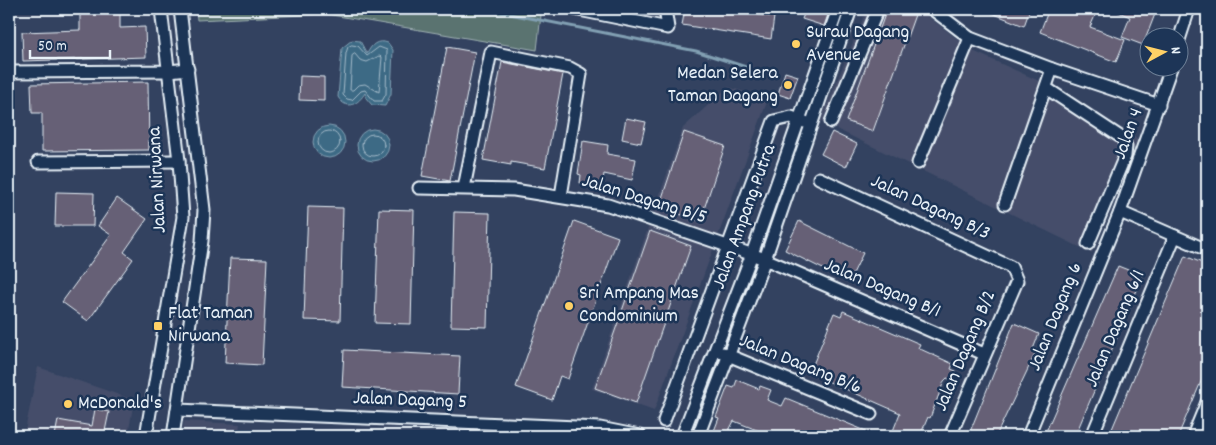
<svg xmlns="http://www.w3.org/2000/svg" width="1216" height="445" viewBox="0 0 1216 445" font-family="Dekko,sans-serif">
<rect width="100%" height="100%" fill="#334260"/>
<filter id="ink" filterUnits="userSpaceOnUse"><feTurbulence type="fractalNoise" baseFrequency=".02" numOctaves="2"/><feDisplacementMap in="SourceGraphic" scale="10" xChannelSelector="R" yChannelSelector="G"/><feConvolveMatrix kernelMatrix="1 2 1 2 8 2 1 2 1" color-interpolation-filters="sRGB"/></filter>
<g filter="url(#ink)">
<g fill="#454e6a">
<path d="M867 9H918L973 51 1063 92 1138 139 1092 253 820 121Z"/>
<path d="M728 87 768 99 654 411 592 389 683 128Z"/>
<path d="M38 367 134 400 128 436H24Z"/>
<path d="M184 421 240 424 238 436H182Z"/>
</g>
<path fill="#5a7370" stroke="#a1b2b4" d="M196 9H503L541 15 537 50 326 14 197 20Z"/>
<g fill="#3e6a85" stroke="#82a0b3">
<path d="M352 40 360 41 367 54C371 45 377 39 388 43L393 50 391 94 385 106 372 105 366 98 365 93C359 103 347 112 338 97L342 48Z"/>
<circle cx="329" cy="142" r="16"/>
<circle cx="373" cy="145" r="16"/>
</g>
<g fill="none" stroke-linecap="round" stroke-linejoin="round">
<g stroke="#a4bbca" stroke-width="1">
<path d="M352 45 358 46 367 56 379 47 387 50 386 94 382 101H374L365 90 361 91 352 100 347 99 343 95 346 53 348 47Z"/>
<path d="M355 54 360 60 367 62 379 56 382 57 379 92 365 84 358 85 353 90H350L352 56Z"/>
<circle cx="329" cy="142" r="11"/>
<circle cx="373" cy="145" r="11"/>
</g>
<path stroke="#82a0b3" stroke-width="3" d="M484 9 696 51 746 67"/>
</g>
<g fill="#666176" stroke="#e8f1f8">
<path d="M80 9H120V28L145 27 146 57 23 61 22 32 80 30Z"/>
<path d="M685 9H720L774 17 771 39 682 25Z"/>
<path d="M806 9H830L824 26 802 19Z"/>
<path d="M887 9H908L916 12 873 131 846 121Z"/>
<path d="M982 9H1030L1024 26Z"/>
<path d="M1049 9H1098L1090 27 1125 40 1116 62 1040 32Z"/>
<path d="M1112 9H1157L1143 45 1122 37 1130 17Z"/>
<path d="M447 47 475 52 450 181 422 176Z"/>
<path d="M502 62 563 74 545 168 511 162V165L483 160Z"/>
<path d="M785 72 798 76 790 98 778 94Z"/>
<path d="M300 76 324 77V101L299 100Z"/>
<path d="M148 82 149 150 42 151V113H32L31 84Z"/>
<path d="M626 118 646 122 641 143 622 139Z"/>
<path d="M684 132 725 146 700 221 659 207Z"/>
<path d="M832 132 857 144 846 167 821 154Z"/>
<path d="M583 141 608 145 607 154 636 159 632 180 604 174 602 186 580 183 581 175 578 174Z"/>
<path d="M56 192 94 193 93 226H55Z"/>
<path d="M117 198 147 219 124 252 133 259 88 321 62 302 111 235 98 226Z"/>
<path d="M308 207 343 208 340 321 304 320Z"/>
<path d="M379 209 414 210 411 324 375 323Z"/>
<path d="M454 212 490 213 487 327 451 326Z"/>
<path d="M574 221 618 237 568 379 560 376 552 400 516 387Z"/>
<path d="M799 221 863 253 849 282 785 250Z"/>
<path d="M650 231 691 246 636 403 595 388Z"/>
<path d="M1185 256 1207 265V366L1203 377 1178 436H1109Z"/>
<path d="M230 258 267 259 262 365 225 363Z"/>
<path d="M1118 266 1143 276 1075 436H1044Z"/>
<path d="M843 311 920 344 918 348 953 364 951 369 956 371 952 380 947 378 944 381 930 418 928 417 920 436H891L900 413 816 376 818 370 812 367 834 313 841 316Z"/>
<path d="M1014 323 1039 334 1033 349 1037 350 996 436H974L969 434Z"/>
<path d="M344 350 460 356 458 394 342 387Z"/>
<path d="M737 380 759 389 760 386 771 390 767 400 782 406 786 398 878 436H772L734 421 726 436H712L719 418 716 417 728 386 734 388Z"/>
<path d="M95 409 109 412 104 436H55L58 420 92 426Z"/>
</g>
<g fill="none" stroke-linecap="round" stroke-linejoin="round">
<defs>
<g id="minor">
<path d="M574 9 668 28 665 9"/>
<path d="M932 9 970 38 1052 69 1159 105"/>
<path d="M1178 43 1189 9"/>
<path d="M9 72 169 71 188 69"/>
<path d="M1046 88 1122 138 1126 146 1125 156 1088 244"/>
<path d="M831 122 878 9"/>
<path d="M38 162 179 161"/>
<path d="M918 163 970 38"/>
<path d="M819 178 1011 267 1017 281 950 436"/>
<path d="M419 188 514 190 608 205 765 259 984 354"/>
<path d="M464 188 491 52 570 68 581 74 561 196"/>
<path d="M1005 204 1052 69"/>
<path d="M1120 212 1207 250"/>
<path d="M723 353 871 414"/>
<path d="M177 410 600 428 640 436"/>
<path d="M664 421 774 121 791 117 805 122"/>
<path d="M146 436 183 217 179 161 161 9"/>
<path d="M173 436 202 241 204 210 180 9"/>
<path d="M682 436 752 254 838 9"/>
<path d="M698 436 765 259 851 9"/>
<path d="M1028 436 1120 212 1171 68"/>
<path d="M1092 436 1175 236"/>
<path d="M1193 436 1207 402"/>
</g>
</defs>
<use href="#minor" stroke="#e8f1f8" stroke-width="15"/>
<use href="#minor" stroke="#1d3557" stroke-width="11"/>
</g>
</g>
<g fill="#ffd166" stroke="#1d3557" stroke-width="2">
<circle cx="796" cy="44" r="5"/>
<circle cx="788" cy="85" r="5"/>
<circle cx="569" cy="306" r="5"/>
<rect x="153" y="321" width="10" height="10" rx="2.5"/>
<circle cx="68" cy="404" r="5"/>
</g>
<g text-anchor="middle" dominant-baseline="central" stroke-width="5" stroke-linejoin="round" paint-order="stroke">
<g font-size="20" fill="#e8f1f8" stroke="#1d3557" text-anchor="start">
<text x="806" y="33">Surau Dagang<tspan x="806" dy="23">Avenue</tspan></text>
<text x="778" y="74" text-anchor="end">Medan Selera<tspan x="778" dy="23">Taman Dagang</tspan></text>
<text x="579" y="294">Sri Ampang Mas<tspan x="579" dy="23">Condominium</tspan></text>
<text x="168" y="314">Flat Taman<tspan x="168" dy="23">Nirwana</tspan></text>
<text x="78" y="404">McDonald's</text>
</g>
<g font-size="20" fill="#e8f1f8" stroke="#1d3557">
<text transform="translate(1129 134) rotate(-70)">Jalan 4</text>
<text transform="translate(158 180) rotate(-93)">Jalan Nirwana</text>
<text transform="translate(644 200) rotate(17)">Jalan Dagang B/5</text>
<text transform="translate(930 208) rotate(25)">Jalan Dagang B/3</text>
<text transform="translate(745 217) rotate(-70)">Jalan Ampang Putra</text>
<text transform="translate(882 289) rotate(23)">Jalan Dagang B/1</text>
<text transform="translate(1056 317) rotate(-68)">Jalan Dagang 6</text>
<text transform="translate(1116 329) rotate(-67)">Jalan Dagang 6/1</text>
<text transform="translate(966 351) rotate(-67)">Jalan Dagang B/2</text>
<text transform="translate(800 365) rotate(22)">Jalan Dagang B/6</text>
<text transform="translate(410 401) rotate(2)">Jalan Dagang 5</text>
</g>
</g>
<rect width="1216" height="445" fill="none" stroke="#1d3557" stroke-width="30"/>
<rect x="15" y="15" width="1186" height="415" fill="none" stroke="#e8f1f8" stroke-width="2" filter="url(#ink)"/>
<g transform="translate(1164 52) rotate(83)"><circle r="24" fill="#1d3557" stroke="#6e8097"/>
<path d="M0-4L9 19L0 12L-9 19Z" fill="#ffd166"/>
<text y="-8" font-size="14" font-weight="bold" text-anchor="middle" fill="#e8f1f8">N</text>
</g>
<path d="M30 50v8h80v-8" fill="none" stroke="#e8f1f8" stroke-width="2.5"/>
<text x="38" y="50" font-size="15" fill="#e8f1f8" stroke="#1d3557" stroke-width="4" paint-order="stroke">50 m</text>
</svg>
